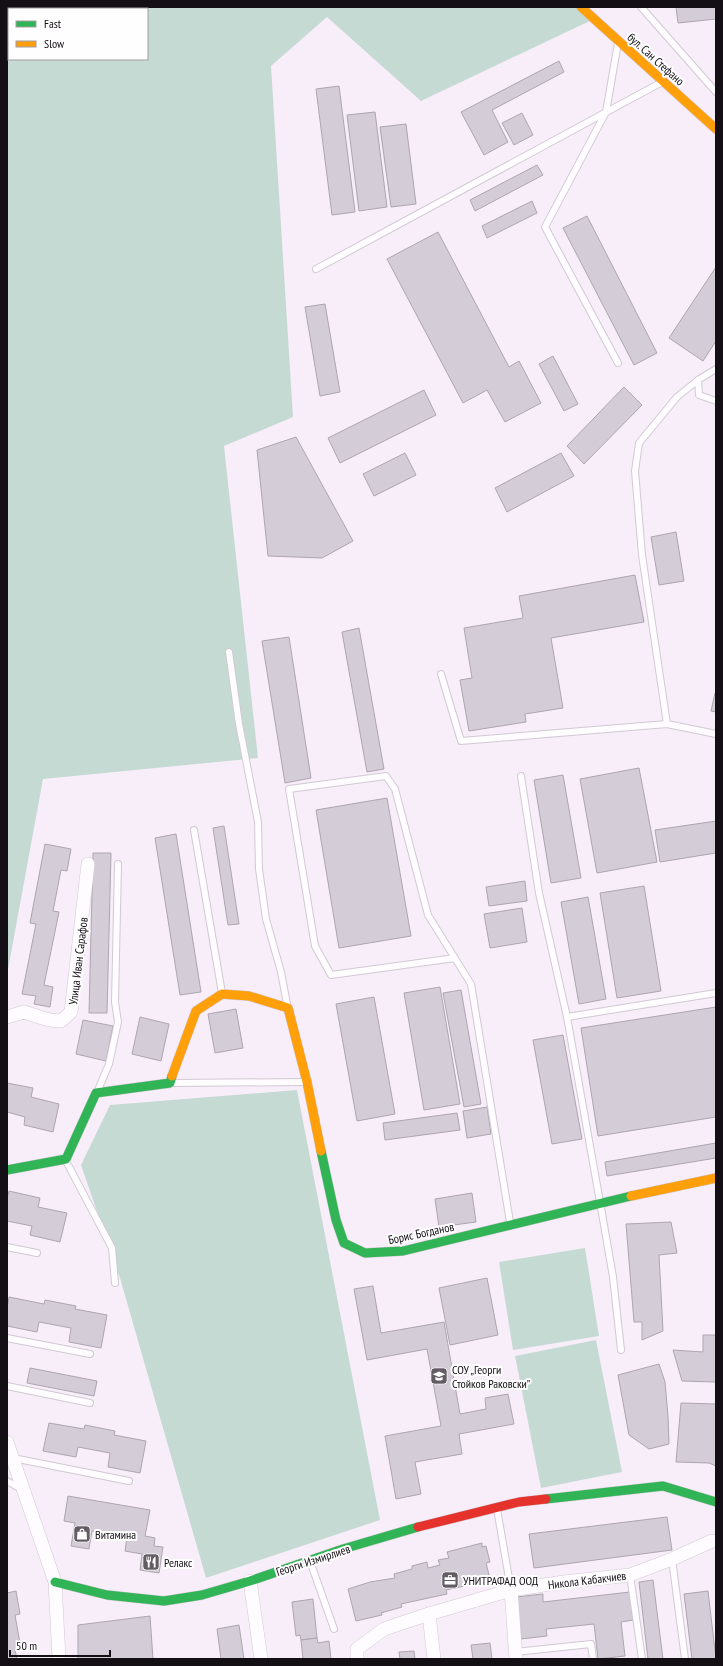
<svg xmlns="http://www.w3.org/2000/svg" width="723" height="1666" viewBox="0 0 723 1666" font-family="'PT Sans Narrow',sans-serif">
<rect width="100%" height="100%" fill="#f8eefa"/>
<g fill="#c6dad4" fill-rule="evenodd">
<path d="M7 7H581L594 19 421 101 327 17 271 66 293 417 224 446 258 758 43 779 7 975ZM9 9H147V59H9Z"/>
<path d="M297 1090 380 1520 206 1578 120 1278 81 1165 110 1105Z"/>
<path d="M585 1248 599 1336 513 1350 499 1262Z"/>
<path d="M596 1340 622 1472 541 1488 515 1356Z"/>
</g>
<g fill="#d4ccd6" stroke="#ada5af">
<path d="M676 7H716V19L678 23Z"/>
<path d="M559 61 564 72 492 110 508 142 484 155 461 112Z"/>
<path d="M339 86 355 212 332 215 316 89Z"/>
<path d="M375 112 387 207 359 211 347 115Z"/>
<path d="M522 113 533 135 514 145 502 123Z"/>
<path d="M406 124 416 204 391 207 380 127Z"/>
<path d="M537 165 543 175 475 211 470 200Z"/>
<path d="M532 201 537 213 487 238 482 226Z"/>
<path d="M587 216 657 353 634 365 563 228Z"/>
<path d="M438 232 509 367 519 361 541 403 505 422 487 390 463 403 387 259Z"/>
<path d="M716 267V341L703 361 669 338Z"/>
<path d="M325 304 340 392 320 396 305 307Z"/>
<path d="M553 356 578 404 564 411 539 364Z"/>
<path d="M624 387 642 405 584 464 567 446Z"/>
<path d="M424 390 436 415 340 463 328 438Z"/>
<path d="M296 437 353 541 322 558 268 556 257 450Z"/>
<path d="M405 453 416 475 374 496 363 474Z"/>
<path d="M561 453 574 476 507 512 495 488Z"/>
<path d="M676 532 684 581 659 585 651 537Z"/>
<path d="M635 575 644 622 551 638 563 708 525 714 526 722 469 731 460 680 472 678 464 628 523 618 519 596Z"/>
<path d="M359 628 384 769 367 772 342 632Z"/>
<path d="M289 637 311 778 285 783 262 641Z"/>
<path d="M715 693H716V712L711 711Z"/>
<path d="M639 768 657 862 597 873 580 779Z"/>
<path d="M563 775 581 878 551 883 534 780Z"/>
<path d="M387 798 411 936 339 948 316 810Z"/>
<path d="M716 821V853L660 862 655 830Z"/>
<path d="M224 826 239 924 228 925 213 828Z"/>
<path d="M176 834 201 992 180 995 155 838Z"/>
<path d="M45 844 71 849 67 871 61 870 53 911 59 912 44 985 53 987 50 1007 34 1004 36 996 22 994 36 924 30 923Z"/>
<path d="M93 853H111L107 1013H89Z"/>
<path d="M525 881 527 901 489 906 486 887Z"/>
<path d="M644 886 661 991 617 998 600 893Z"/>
<path d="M588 897 606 999 579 1004 561 902Z"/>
<path d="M522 908 527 942 490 948 484 914Z"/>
<path d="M440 987 460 1104 424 1110 404 993Z"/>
<path d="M461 990 481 1104 464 1107 443 993Z"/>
<path d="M374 997 395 1114 357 1121 336 1004Z"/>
<path d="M716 1007V1117L598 1136 581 1028Z"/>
<path d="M236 1009 243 1048 215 1053 208 1014Z"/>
<path d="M140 1017 169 1024 161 1061 132 1054Z"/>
<path d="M83 1020 113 1026 106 1061 76 1054Z"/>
<path d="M563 1035 582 1139 552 1144 533 1040Z"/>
<path d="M7 1083 33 1088 31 1097 59 1104 53 1132 24 1125 25 1117 7 1112Z"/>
<path d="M487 1107 491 1134 467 1138 463 1111Z"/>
<path d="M457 1113 460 1130 385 1140 383 1123Z"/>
<path d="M716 1143V1158L607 1176 605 1162Z"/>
<path d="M9 1191 40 1198 38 1207 67 1213 60 1242 30 1235 32 1226 7 1221V1195H8Z"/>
<path d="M472 1193 476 1222 439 1227 435 1199Z"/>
<path d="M671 1222 677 1253 659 1255 663 1331 642 1340V1322H634L626 1224Z"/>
<path d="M487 1278 498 1335 450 1345 439 1288Z"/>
<path d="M373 1286 381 1333 444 1322 460 1414 486 1409 485 1398 508 1394 514 1424 459 1434 462 1454 415 1462 421 1494 396 1499 385 1436 441 1426 427 1349 367 1360 354 1289Z"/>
<path d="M9 1297 44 1304 45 1300 76 1306 75 1309 107 1315 101 1348 69 1342 71 1328 39 1322 37 1332 7 1326V1308Z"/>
<path d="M703 1335H716V1382L682 1381 673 1350 703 1352Z"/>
<path d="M659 1364 665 1382 668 1416 669 1444 649 1449 629 1435 618 1375Z"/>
<path d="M30 1368 97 1381 94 1396 27 1383Z"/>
<path d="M681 1403 716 1404V1466L709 1463 676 1462Z"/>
<path d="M49 1423 84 1429 85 1425 115 1431 114 1435 146 1441 140 1473 108 1467 110 1453 78 1447 76 1457 43 1451Z"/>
<path d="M68 1496 150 1510 145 1536 155 1538 154 1546 163 1547 159 1573 140 1570 142 1554 125 1551 127 1537 92 1531 89 1549 71 1546 75 1523 64 1521Z"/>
<path d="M667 1517 672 1550 534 1568 529 1534Z"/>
<path d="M482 1543V1547L486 1546 490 1562 486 1563 489 1575 468 1580 469 1585 446 1590 447 1594 401 1604 402 1607 381 1613 382 1615 356 1621 348 1589 370 1582 395 1578 394 1574 412 1569V1566L427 1562 428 1568 440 1565 438 1560 449 1558 447 1552Z"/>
<path d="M653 1580 663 1659H648L639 1582Z"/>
<path d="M16 1591 20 1614 15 1615 21 1649 15 1650 17 1659H7V1593Z"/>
<path d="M708 1591 716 1659H692L684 1594Z"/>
<path d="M630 1592 633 1620 621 1622 625 1656 598 1659 594 1624 546 1629 547 1636 521 1639 516 1597 543 1594V1602Z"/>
<path d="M313 1599 317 1638 301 1640 300 1635 296 1636 292 1602Z"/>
<path d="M150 1616 153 1659H78V1625Z"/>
<path d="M239 1625 244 1659H221L217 1629Z"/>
<path d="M317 1638 318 1643 329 1641 331 1659H303L301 1640Z"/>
<path d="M490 1643 492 1659H473L471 1645Z"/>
<path d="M414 1651 415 1659H400L399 1652Z"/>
</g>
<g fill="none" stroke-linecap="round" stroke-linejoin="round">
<defs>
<g id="lane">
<path d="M641 7 716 92"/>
<path d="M618 43 606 112 545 227 618 363"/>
<path d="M316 269 662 82"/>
<path d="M716 369 698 380 699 395 716 401"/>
<path d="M229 652 239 724 258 822 259 869 266 919 281 972 287 1004"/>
<path d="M441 674 461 741 667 724 716 734"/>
<path d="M667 724 642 555 635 471 639 443 677 397 698 380"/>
<path d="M521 776 539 893 567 1017 600 1202 613 1277 621 1350"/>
<path d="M194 830 222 993"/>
<path d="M455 958 331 975 315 946 289 789 386 776 395 789 428 915 471 984 510 1222"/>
<path d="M567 1017 716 993"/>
<path d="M172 1083 304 1082"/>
<path d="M98 1090 109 1064 118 1022 115 1002 118 864"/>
<path d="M66 1161 112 1248 115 1283"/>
<path d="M7 1247 37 1253"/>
<path d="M7 1338 90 1354"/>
<path d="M7 1386 90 1403"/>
<path d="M13 1458 129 1481"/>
<path d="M7 1481 21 1489"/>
<path d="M497 1509 511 1590"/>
<path d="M672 1559 685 1659"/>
<path d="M310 1561 334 1629"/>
<path d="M630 1575 642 1659"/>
<path d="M515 1652 591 1644 593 1659"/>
</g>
<g id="street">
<path d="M7 1017 24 1012 49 1020 61 1021 71 1012 88 864"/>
<path d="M7 1442 55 1582 59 1659"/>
<path d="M250 1581 261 1659"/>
<path d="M511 1590 516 1659"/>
<path d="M429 1614 434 1659"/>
<path d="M357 1659V1649L384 1629 429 1614 511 1590 564 1582 630 1575 672 1559 712 1541"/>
</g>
<g id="fast">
<path d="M321 1151 336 1220 344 1243 365 1253 403 1251 631 1196"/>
<path d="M7 1170 66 1159 96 1093 170 1083 172 1076"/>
<path d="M546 1499 663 1486 716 1502"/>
<path d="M55 1582 107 1595 164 1601 202 1595 250 1581 343 1549 418 1527"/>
</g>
<g id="slow">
<path d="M581 7 716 129"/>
<path d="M172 1076 196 1011 222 994 249 996 288 1008 307 1082 321 1151"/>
<path d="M631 1196 716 1178"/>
</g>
<path id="jam" d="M418 1527 519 1502 546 1499"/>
</defs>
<use href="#lane" stroke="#d1c9d3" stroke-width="8"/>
<use href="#street" stroke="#d1c9d3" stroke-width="14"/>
<use href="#fast" stroke="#d1c9d3" stroke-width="10"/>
<use href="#slow" stroke="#d1c9d3" stroke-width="10"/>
<use href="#jam" stroke="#d1c9d3" stroke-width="10"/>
<use href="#lane" stroke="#fefcfe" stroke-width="6"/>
<use href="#street" stroke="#fefcfe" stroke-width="13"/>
<use href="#fast" stroke="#30b455" stroke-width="9"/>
<use href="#slow" stroke="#ff9f0a" stroke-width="9"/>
<use href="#jam" stroke="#e5322d" stroke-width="9"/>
</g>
<defs>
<symbol id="school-square" viewBox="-11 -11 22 22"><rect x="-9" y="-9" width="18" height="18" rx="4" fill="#645c65" stroke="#fefefe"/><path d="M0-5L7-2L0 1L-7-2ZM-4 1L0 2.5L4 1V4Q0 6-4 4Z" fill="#fff"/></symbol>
<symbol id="shop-square" viewBox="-11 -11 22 22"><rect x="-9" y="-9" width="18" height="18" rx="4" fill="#645c65" stroke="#fefefe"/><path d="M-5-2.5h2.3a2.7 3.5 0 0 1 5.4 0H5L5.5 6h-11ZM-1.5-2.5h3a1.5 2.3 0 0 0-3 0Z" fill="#fff"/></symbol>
<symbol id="restaurant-square" viewBox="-11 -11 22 22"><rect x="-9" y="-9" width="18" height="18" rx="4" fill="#645c65" stroke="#fefefe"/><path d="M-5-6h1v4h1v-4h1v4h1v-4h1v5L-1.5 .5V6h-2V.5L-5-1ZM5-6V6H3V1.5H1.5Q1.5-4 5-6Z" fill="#fff"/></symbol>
<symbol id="office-square" viewBox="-11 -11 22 22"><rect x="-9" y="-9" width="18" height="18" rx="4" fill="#645c65" stroke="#fefefe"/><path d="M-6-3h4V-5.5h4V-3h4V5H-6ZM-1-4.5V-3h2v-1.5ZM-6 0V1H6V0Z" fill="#fff"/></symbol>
</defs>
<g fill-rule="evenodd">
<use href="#school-square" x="429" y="1366" width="20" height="20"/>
<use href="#shop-square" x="72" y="1524" width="20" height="20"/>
<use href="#restaurant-square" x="141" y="1552" width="20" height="20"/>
<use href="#office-square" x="440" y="1570" width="20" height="20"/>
</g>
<g text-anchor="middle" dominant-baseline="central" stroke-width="4" stroke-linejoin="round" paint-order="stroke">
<g font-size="12" fill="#140e15" stroke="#fefefe">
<text transform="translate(656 59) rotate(42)">бул. Сан Стефано</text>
<text transform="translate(78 961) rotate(-83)">Улица Иван Сарафов</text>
<text transform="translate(421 1233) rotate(-12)">Борис Богданов</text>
<text transform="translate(313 1560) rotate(-18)">Георги Измирлиев</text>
<text transform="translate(587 1580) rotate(-7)">Никола Кабакчиев</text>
</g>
<g font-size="12" fill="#140e15" stroke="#fefefe" text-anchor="start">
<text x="452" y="1369">СОУ „Георги<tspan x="452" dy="14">Стойков Раковски”</tspan></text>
<text x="95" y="1534">Витамина</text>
<text x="164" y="1562">Релакс</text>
<text x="463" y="1580">УНИТРАФАД ООД</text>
</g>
</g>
<rect width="723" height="1666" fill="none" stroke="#140e15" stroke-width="16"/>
<rect x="8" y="8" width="140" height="52" fill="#fefefe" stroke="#a09ea1"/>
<rect x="16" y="21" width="20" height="6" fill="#30b455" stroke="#a09ea1"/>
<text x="44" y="28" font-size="12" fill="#140e15">Fast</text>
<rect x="16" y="41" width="20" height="6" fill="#ff9f0a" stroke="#a09ea1"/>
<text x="44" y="48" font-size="12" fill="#140e15">Slow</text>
<path d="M10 1650v6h100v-6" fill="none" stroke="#140e15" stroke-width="2"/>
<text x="16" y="1650" font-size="12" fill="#140e15" stroke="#fefefe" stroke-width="3" paint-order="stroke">50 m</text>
</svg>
